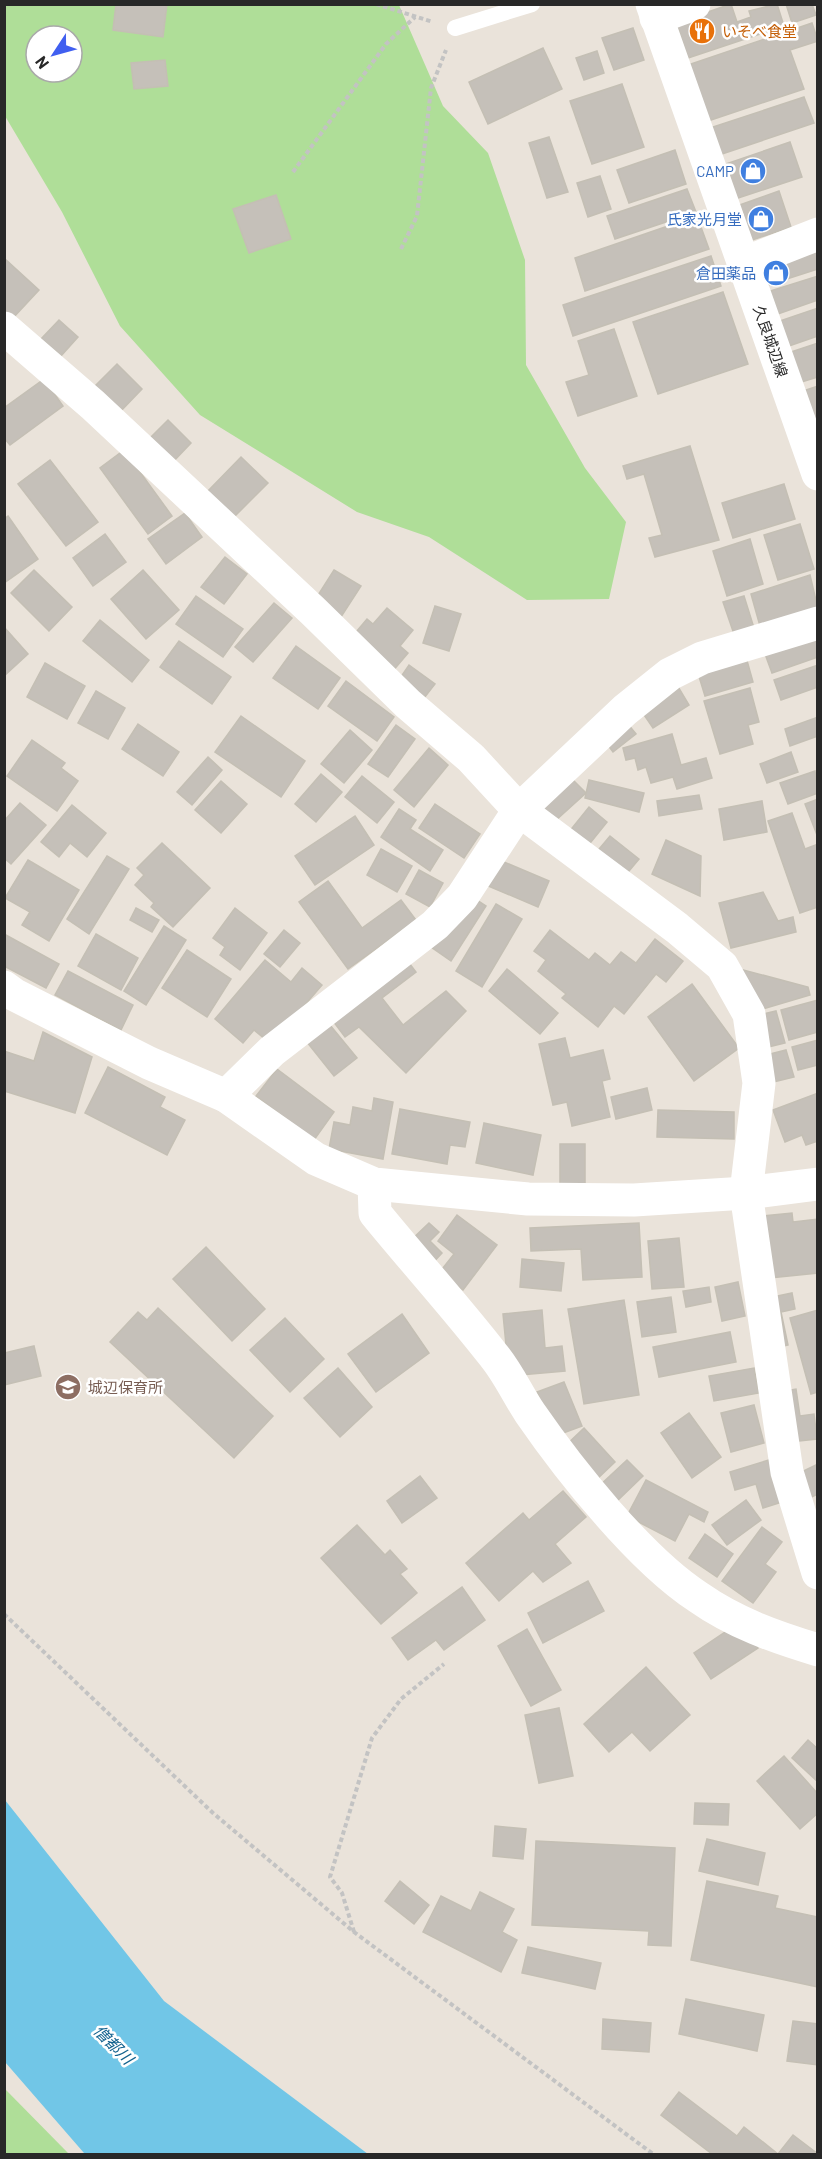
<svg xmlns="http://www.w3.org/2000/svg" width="822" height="2159" viewBox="0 0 822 2159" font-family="Barlow,'Noto Sans JP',sans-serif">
<rect width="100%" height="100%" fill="#eae3da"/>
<g fill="#afde98" fill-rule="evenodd">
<path d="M4 5H399L443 106 488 153 525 260 526 365 585 468 626 522 609 599 527 600 429 537 357 512 200 415 120 326 62 212 5 116ZM36 36H72V72H36Z"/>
<path d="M5 2089 69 2154H5Z"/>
</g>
<path fill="#71c6e7" d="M5 1800 164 2001 368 2154 84 2153 5 2062Z"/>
<g fill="#c5c0b9" stroke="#c4bfb4" stroke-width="1.5">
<path d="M116 4H167L163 37 113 30Z"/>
<path d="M731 4 737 22 751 17 749 11 777 4 784 26 688 58 676 23Z"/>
<path d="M786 4H812L816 15 792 23Z"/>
<path d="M812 23 818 41 790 50 804 89 708 121 688 65Z"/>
<path d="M633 28 644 60 614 70 602 38Z"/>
<path d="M543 48 562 89 488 124 469 82Z"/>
<path d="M597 51 604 73 584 80 576 58Z"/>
<path d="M165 60 168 86 134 89 131 63Z"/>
<path d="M622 84 644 147 592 164 570 101Z"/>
<path d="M804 97 814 123 719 155 710 128Z"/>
<path d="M549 137 568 192 547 198 529 143Z"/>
<path d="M790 142 802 177 735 199 723 165Z"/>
<path d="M675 150 686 184 629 203 617 170Z"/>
<path d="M600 176 611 209 588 217 577 183Z"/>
<path d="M687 189 696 212 615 239 607 216Z"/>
<path d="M779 191 791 227 746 242 734 207Z"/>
<path d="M276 195 291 239 249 253 233 209Z"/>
<path d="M697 216 709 249 585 291 575 258Z"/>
<path d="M818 244V269L762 287 755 265Z"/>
<path d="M711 256 721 286 573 336 563 305Z"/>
<path d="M4 258 39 290 13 318 4 310Z"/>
<path d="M818 276V300L772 316 764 293Z"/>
<path d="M723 292 748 364 658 394 633 322Z"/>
<path d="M818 308V336L786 347 777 322Z"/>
<path d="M59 320 78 337 61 356 41 339Z"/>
<path d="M614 329 637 396 578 416 566 382 589 375 578 341Z"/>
<path d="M818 343V377L798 383 788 353Z"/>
<path d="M117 364 142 389 120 412 95 386Z"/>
<path d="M44 379 63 406 10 445 4 438V408Z"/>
<path d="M818 386V434L803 391Z"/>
<path d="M168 420 191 443 172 463 148 440Z"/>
<path d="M690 446 719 540 655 557 649 538 662 535 644 474 627 479 623 466Z"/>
<path d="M124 450 172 516 148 534 100 468Z"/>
<path d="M241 457 268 483 231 520 205 494Z"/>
<path d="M50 460 98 522 66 546 18 484Z"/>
<path d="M784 484 795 519 733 538 722 503Z"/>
<path d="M185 513 202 537 166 564 148 539Z"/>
<path d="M8 516 38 559 4 583V519Z"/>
<path d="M800 524 814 569 778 580 764 535Z"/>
<path d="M105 534 126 562 93 586 73 558Z"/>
<path d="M750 539 763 584 727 596 713 551Z"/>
<path d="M225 557 247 574 224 604 201 587Z"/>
<path d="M34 570 72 607 49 631 11 593Z"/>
<path d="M143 570 179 610 146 639 111 599Z"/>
<path d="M334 570 361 586 339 620 313 603Z"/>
<path d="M810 575 818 609 760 626 751 594Z"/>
<path d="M196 596 243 629 223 657 176 624Z"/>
<path d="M744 596 754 628 734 634 723 602Z"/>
<path d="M274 603 292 618 253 662 235 647Z"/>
<path d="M435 606 461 614 449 651 423 643Z"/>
<path d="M387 608 413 630 400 646 408 653 392 672 351 638 367 619 373 624Z"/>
<path d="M100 620 149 660 132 682 83 641Z"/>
<path d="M4 627 28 654 4 676Z"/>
<path d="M818 635V657L772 673 765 654Z"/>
<path d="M179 641 231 677 212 704 160 667Z"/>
<path d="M296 646 340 678 318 709 273 678Z"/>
<path d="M746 657 753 682 705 696 697 670Z"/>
<path d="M45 663 85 686 67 719 27 697Z"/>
<path d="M409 665 435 684 421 702 396 684Z"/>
<path d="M818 665V687L781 700 774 680Z"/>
<path d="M346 681 394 717 377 741 328 706Z"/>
<path d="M677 685 689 705 653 728 640 709Z"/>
<path d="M750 688 759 722 748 725 753 744 720 754 704 701Z"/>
<path d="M96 691 125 708 108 739 78 723Z"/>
<path d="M241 716 305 761 281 797 215 752Z"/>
<path d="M818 717V736L790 746 785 729Z"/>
<path d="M627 723 636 734 613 752 604 740Z"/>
<path d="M138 724 179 752 163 776 122 749Z"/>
<path d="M396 725 415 739 388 777 368 764Z"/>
<path d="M350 730 372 750 344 783 321 764Z"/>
<path d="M672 734 681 765 706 758 712 778 677 789 673 777 651 783 646 767 638 770 635 758 626 760 623 748Z"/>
<path d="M32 740 65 763 61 768 78 781 57 811 7 776Z"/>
<path d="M429 748 448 765 414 807 394 790Z"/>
<path d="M791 752 798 772 767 783 760 764Z"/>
<path d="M208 757 222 770 192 805 177 792Z"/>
<path d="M815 771 818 793 788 804 780 783Z"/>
<path d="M321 774 342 792 316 822 295 804Z"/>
<path d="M567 774 586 793 554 822 537 803Z"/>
<path d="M362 776 394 802 377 823 345 797Z"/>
<path d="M589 780 644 793 639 812 585 798Z"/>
<path d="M221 781 247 804 221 833 195 810Z"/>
<path d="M699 795 702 809 659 816 657 801Z"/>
<path d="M818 799V835H817L805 804Z"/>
<path d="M762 801 767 832 724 840 719 809Z"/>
<path d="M20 803 46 825 11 864 4 858V821Z"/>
<path d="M435 804 480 834 464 858 419 828Z"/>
<path d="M72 805 106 833 87 857 70 843 59 857 41 842Z"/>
<path d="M589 807 607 822 587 847 569 832Z"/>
<path d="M399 809 416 820 410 829 443 850 430 871 381 837Z"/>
<path d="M792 813 805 849 818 844V907L800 913 768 821Z"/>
<path d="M355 816 374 845 315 885 295 856Z"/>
<path d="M610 836 639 859 624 877 595 854Z"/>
<path d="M666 840 701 856 700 896 652 874Z"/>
<path d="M162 843 210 888 173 927 151 907 154 903 135 885 144 875 137 868Z"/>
<path d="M381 849 412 866 397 892 367 875Z"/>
<path d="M107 856 129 869 89 934 67 919Z"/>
<path d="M490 856 549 881 538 907 479 882Z"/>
<path d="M28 860 79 890 49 941 22 925 30 912 5 898Z"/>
<path d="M419 870 443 883 430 907 406 894Z"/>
<path d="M328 881 362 928 401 900 416 920 348 969 299 902Z"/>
<path d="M763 892 778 921 793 917 796 932 731 948 719 903Z"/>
<path d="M466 893 486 906 451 961 431 947Z"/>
<path d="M496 904 522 919 482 987 456 971Z"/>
<path d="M136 908 159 920 152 932 130 920Z"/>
<path d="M235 908 267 933 240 970 220 955 225 947 213 938Z"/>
<path d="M164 926 186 940 146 1005 124 991Z"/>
<path d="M284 930 300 943 280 967 264 954Z"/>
<path d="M550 930 589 960 595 953 610 965 621 952 636 963 655 939 683 961 666 982 656 974 624 1014 614 1006 598 1027 562 998 566 994 538 971 546 960 534 951Z"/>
<path d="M4 934 59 964 46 988 4 966Z"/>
<path d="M96 934 138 958 121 990 78 966Z"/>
<path d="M187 950 231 979 207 1017 162 988Z"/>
<path d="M403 955 416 972 382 998 403 1025 446 991 466 1011 406 1073 359 1027 345 1037 327 1013Z"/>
<path d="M265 960 291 982 302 968 322 985 271 1044 254 1030 243 1043 215 1019Z"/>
<path d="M732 967 808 987 810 995 753 1012Z"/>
<path d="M507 969 558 1013 540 1034 489 991Z"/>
<path d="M68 971 133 1005 121 1030 55 995Z"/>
<path d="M692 984 739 1048 694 1081 648 1017Z"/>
<path d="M818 1000V1032L789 1040 781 1010Z"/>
<path d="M776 1011 785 1043 764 1048 755 1016Z"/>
<path d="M325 1019 357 1058 334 1076 303 1037Z"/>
<path d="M43 1032 92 1057 75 1113 4 1091V1051L34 1061Z"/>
<path d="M565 1038 570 1058 603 1050 610 1079 602 1081 610 1117 572 1126 567 1102 553 1105 539 1044Z"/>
<path d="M818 1040V1065L798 1070 792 1047Z"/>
<path d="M786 1050 794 1077 769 1083 762 1056Z"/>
<path d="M108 1067 165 1097 160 1107 185 1120 167 1155 85 1113Z"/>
<path d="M277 1069 334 1112 314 1140 256 1096Z"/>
<path d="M647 1088 652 1110 616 1119 611 1097Z"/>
<path d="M818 1093V1141L806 1145 802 1135 785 1142 773 1110Z"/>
<path d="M374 1098 393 1102 383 1159 329 1149 334 1122 350 1125 353 1107 372 1111Z"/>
<path d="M400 1109 470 1122 465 1147 450 1145 447 1164 392 1154Z"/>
<path d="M658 1110 734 1112V1139L657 1137Z"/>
<path d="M484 1123 541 1135 533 1175 476 1163Z"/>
<rect x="560" y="1144" width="25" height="40"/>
<path d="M792 1213 793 1222 818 1219V1273L759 1279 753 1217Z"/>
<path d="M457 1215 497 1245 463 1290 439 1273 454 1254 438 1241Z"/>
<path d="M429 1223 439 1232 430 1241 442 1253 430 1266 408 1243Z"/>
<path d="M639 1223 642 1277 583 1280 581 1249 531 1251 530 1228Z"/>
<path d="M679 1238 684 1287 652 1289 648 1241Z"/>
<path d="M206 1247 265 1309 232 1341 173 1279Z"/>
<path d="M522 1259 564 1263 561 1291 520 1287Z"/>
<path d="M738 1282 745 1316 722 1321 715 1287Z"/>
<path d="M709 1287 711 1302 686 1307 683 1291Z"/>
<path d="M792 1293 795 1309 781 1312 788 1345 772 1349 763 1299Z"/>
<path d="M671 1297 676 1332 642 1337 637 1302Z"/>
<path d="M624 1300 639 1395 584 1404 568 1309Z"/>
<path d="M158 1308 273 1416 234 1458 110 1342 138 1312 147 1320Z"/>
<path d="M542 1310 545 1348 562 1346 565 1371 509 1376 503 1314Z"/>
<path d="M818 1310V1392L811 1394 790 1318Z"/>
<path d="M402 1314 429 1353 376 1392 348 1354Z"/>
<path d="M285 1318 324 1359 290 1392 250 1350Z"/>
<path d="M730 1332 736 1362 659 1377 653 1347Z"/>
<path d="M34 1346 41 1376 4 1385V1353Z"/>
<path d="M338 1368 372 1407 340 1437 304 1398Z"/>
<path d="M754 1368 759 1393 714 1401 709 1376Z"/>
<path d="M564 1382 582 1426 555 1436 537 1392Z"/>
<path d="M796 1389 800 1416 814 1414 817 1439 790 1442 778 1392Z"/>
<path d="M754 1405 764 1443 731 1452 721 1413Z"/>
<path d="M689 1413 721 1457 692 1478 661 1433Z"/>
<path d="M584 1428 615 1462 594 1482 563 1448Z"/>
<path d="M627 1460 643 1476 614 1504 598 1487Z"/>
<path d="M769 1460 782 1502 763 1508 756 1484 735 1490 730 1472Z"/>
<path d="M818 1464V1494L805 1500 793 1476Z"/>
<path d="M420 1476 437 1498 402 1523 387 1501Z"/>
<path d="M646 1480 708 1512 704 1522 689 1514 675 1541 627 1516Z"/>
<path d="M563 1491 586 1517 555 1544 571 1563 543 1582 533 1571 499 1601 466 1563 523 1513 529 1520Z"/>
<path d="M746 1500 761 1520 727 1545 712 1525Z"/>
<path d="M357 1525 385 1555 390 1550 407 1569 400 1574 417 1593 381 1624 321 1558Z"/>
<path d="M762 1527 782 1542 765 1564 776 1572 753 1603 722 1581Z"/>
<path d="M705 1534 733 1554 717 1577 689 1558Z"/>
<path d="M588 1581 604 1611 543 1643 528 1613Z"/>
<path d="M462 1587 485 1620 444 1650 436 1640 408 1660 392 1638Z"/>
<path d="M740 1622 758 1648 711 1679 694 1653Z"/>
<path d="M527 1629 561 1690 531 1706 498 1646Z"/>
<path d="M646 1667 690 1715 650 1751 632 1732 609 1752 584 1724Z"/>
<path d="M559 1708 573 1776 539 1783 525 1715Z"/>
<path d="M808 1740 818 1749V1782L792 1758Z"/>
<path d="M784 1756 818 1794V1813L800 1829 757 1781Z"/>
<path d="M695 1803 729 1804 728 1825 694 1824Z"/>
<path d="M495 1826 526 1829 523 1859 493 1856Z"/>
<path d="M707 1839 765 1853 758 1885 699 1871Z"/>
<path d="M536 1841 675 1848 671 1946 648 1945 649 1931 532 1925Z"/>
<path d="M400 1881 429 1905 414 1924 385 1901Z"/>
<path d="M707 1881 778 1896 775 1908 818 1917V1987L691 1960Z"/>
<path d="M480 1892 514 1909 502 1932 517 1940 501 1972 423 1932 441 1896 471 1911Z"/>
<path d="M528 1947 601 1963 595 1989 522 1973Z"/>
<path d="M686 1999 764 2015 757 2051 679 2034Z"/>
<path d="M603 2019 651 2023 649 2052 602 2049Z"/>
<path d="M793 2021 818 2024V2065L787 2061Z"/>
<path d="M679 2092 737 2136 744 2127 778 2154 793 2135 818 2154H712L661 2115Z"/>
</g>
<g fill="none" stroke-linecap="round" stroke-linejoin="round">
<g stroke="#c3c3c3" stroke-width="4" stroke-dasharray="4.5 3" stroke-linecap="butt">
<path d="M376 4 433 22"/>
<path d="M293 172 386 44 415 17"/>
<path d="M401 249 417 216 431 88 446 50"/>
<path d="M4 1614 213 1813 354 1932 653 2154"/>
<path d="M354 1932 342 1893 330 1877 372 1738 401 1699 444 1664"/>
</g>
<path stroke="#fff" stroke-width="16" d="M455 28 532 4"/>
<g stroke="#fff" stroke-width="33">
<path d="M656 18 694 4"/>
<path d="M744 263 818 234"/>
<path d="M4 328 93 405 313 611 408 704 471 758 519 810 677 928 722 966 749 1014 759 1083 746 1193 787 1472 818 1573"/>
<path d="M4 987 15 995 149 1063 226 1096 316 1159 374 1184 528 1199 634 1200 746 1193 818 1184"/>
<path d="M226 1096 272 1051 435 925 462 897 519 810 625 710 670 674 702 658 818 623"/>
<path d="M374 1184 375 1213C414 1261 456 1307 494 1356 508 1373 518 1395 530 1413 570 1471 640 1559 698 1597 735 1623 775 1637 818 1650"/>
</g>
<path stroke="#fff" stroke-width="33" d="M652 4 818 474"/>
</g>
<defs>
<symbol id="restaurant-disc" viewBox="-11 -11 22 22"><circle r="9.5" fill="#e8710a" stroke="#fff"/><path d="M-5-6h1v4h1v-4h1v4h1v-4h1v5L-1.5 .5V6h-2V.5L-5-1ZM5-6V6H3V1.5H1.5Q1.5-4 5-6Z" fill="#fff"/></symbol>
<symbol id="shop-disc" viewBox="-11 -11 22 22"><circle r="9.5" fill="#3f7fe0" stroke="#fff"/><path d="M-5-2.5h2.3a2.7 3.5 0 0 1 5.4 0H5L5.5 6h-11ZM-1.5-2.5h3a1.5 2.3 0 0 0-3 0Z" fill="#fff"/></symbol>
<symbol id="school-disc" viewBox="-11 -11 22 22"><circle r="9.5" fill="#8d6e63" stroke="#fff"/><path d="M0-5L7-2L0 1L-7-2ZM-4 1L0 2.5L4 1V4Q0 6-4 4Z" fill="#fff"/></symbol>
</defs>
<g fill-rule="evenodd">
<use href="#restaurant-disc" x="687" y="16" width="30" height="30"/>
<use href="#shop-disc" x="738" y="156" width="30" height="30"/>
<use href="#shop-disc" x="746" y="204" width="30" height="30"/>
<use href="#shop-disc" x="761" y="258" width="30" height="30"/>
<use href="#school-disc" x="53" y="1372" width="30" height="30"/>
</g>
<g text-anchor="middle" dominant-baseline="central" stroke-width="5" stroke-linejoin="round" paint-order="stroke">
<g font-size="15" fill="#c56008" stroke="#fff" text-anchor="start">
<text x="722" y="31">いそべ食堂</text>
</g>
<g font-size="15" fill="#366cbe" stroke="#fff" text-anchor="end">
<text x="734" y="171">CAMP</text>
<text x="742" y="219">氏家光月堂</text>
<text x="756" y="273">倉田薬品</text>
</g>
<g font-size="15" fill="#282828" stroke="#fff">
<text transform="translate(771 341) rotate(71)">久良城辺線</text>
</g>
<g font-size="15" fill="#785e54" stroke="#fff" text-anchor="start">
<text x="88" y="1387">城辺保育所</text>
</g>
<g font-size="16" font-style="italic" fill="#14638f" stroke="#fff">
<text transform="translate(114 2044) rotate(45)">僧都川</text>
</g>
</g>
<rect width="822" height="2159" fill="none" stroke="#282828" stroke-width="12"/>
<g transform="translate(54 54) rotate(234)"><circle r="28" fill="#ffffff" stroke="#a9a9a9" stroke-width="1.5"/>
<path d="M0-4.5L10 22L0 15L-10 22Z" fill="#405ff0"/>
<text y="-9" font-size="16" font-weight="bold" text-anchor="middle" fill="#282828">N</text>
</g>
</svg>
